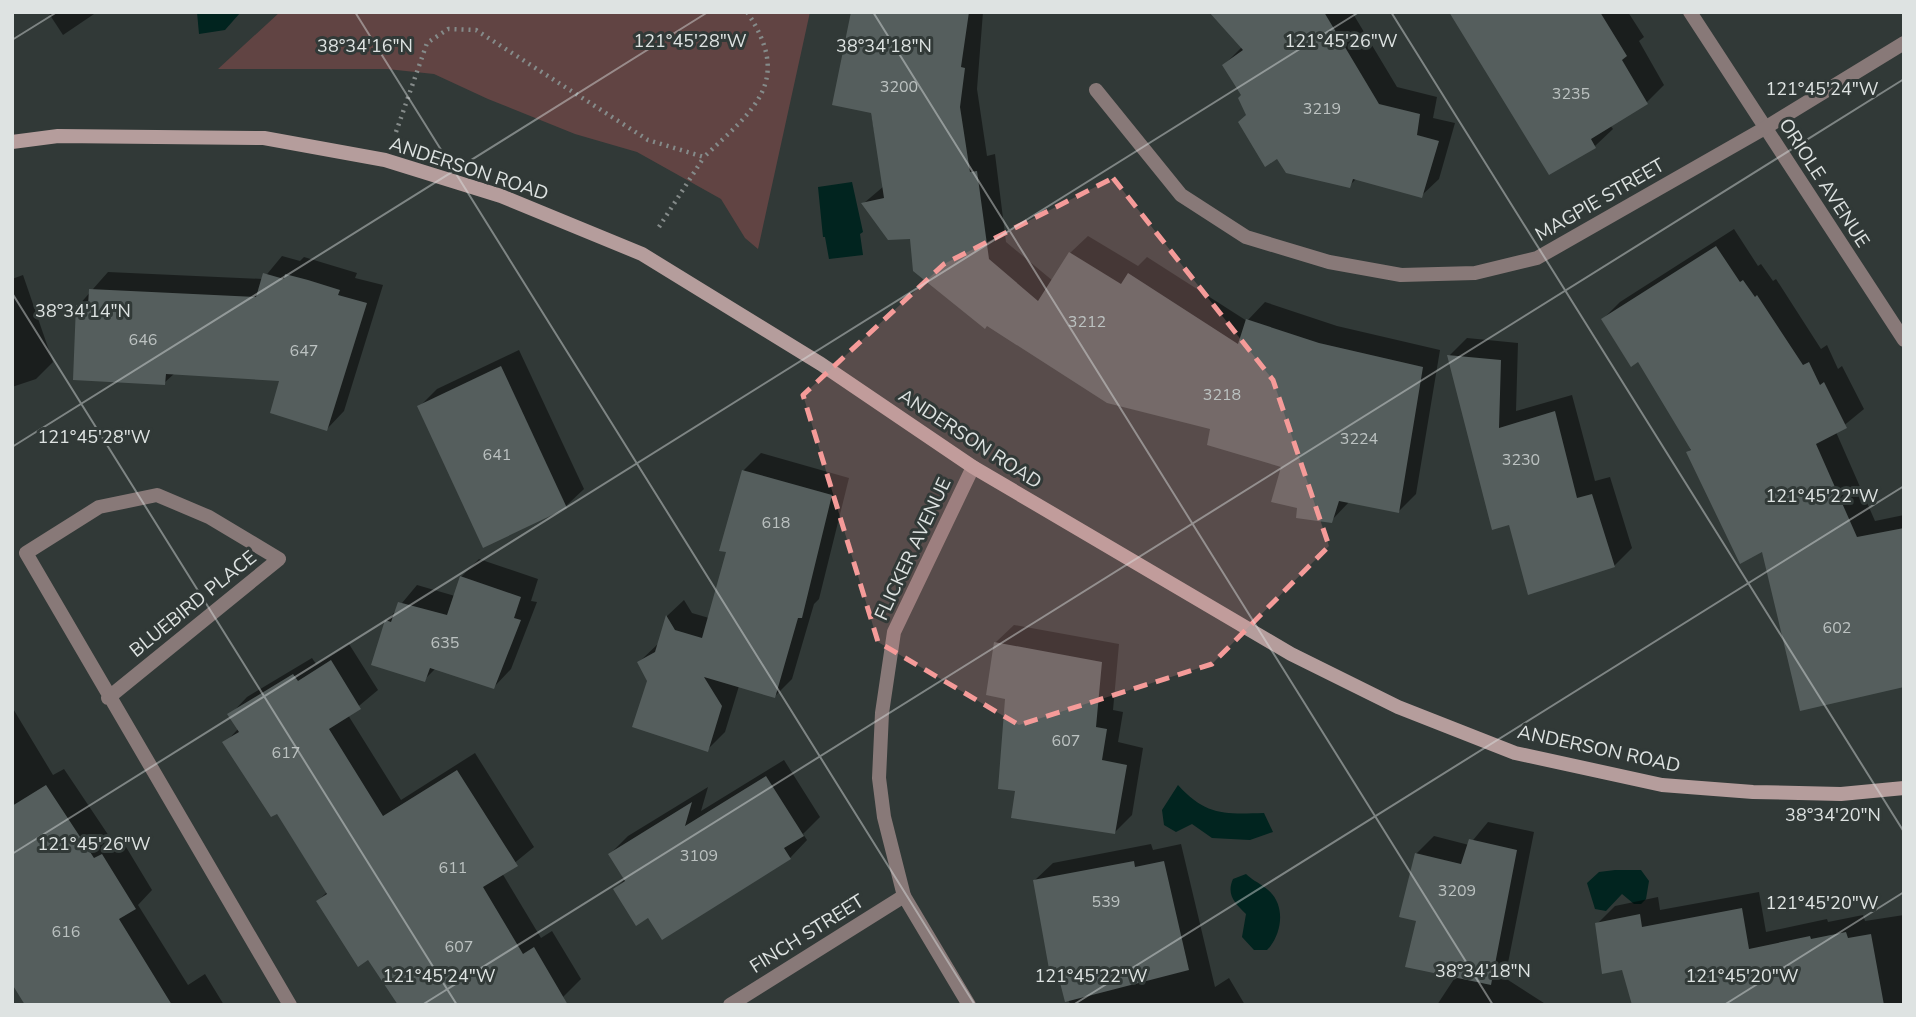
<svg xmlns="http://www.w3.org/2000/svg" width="1916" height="1017" viewBox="0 0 1916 1017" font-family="'Nunito Sans',sans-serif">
<rect width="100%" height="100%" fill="#313937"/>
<path fill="#614443" d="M280 12H810L758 249 745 238 721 199 637 152 575 134 488 99 434 74 387 69H218Z"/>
<g fill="#01241f">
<path d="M197 12H240V13L225 30 199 34Z"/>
<path d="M852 182 863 232 860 234 863 255 829 259 825 237H823L818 187Z"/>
<path d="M1178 785C1206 816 1224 814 1264 813L1273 832 1250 840 1212 838 1192 824 1176 832 1164 825 1162 810Z"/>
<path d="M1615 870H1641L1649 881 1646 899 1641 904H1634L1622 894 1606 911 1595 909 1587 883 1599 872Z"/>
<path d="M1246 874C1252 880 1258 882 1264 887 1287 901 1283 934 1267 950H1254L1242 937 1246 914C1235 903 1226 895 1233 879Z"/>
</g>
<g fill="#0007">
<path d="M48 12H97L63 35Z"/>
<path d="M853 12H983L977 89 987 156 995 154 1006 242 1053 281 1070 253 1088 236 1138 266 1147 257 1247 321 1265 302 1337 326 1440 350 1416 494 1399 511 1350 501 1331 521 1299 506 1283 466 1212 428 911 237 864 203 884 186Z"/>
<path d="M1211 12H1352L1397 87 1437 97 1433 118 1455 123 1439 179 1421 196 1357 178 1349 186 1248 114 1243 95 1224 65 1242 47Z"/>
<path d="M1451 12H1628L1644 37 1639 41 1664 85 1647 102 1610 125 1613 129 1595 146Z"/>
<path d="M1734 229 1758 266 1761 264 1773 281 1776 279 1821 349 1827 345 1838 369 1842 366 1864 409 1836 432 1875 521 1904 515V685L1763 549 1688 452 1692 448 1639 359 1603 319 1620 302Z"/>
<path d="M282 256 300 261 304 257 357 273 355 278 383 285 344 411 327 429 282 380 175 373 164 383 78 306 108 272 263 279Z"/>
<path d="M23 275 53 362 36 379 12 387V279Z"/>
<path d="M1467 338 1518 343 1516 411 1572 395 1595 481 1610 477 1632 548 1614 566 1510 523 1449 356Z"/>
<path d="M519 350 584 489 566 506 484 546 419 407 437 389Z"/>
<path d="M761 453 849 478 819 599 814 604 792 679 775 696 739 686 725 732 707 750 649 681 639 662 659 643 667 616 684 600 692 613 709 618 728 551 743 471Z"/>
<path d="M479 559 538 579 531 601 537 602 511 669 494 687 436 668 424 680 387 621 417 585 455 596 461 577Z"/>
<path d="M1014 625 1119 644 1113 710 1123 712 1118 742 1143 748 1132 815 1114 833 1017 790 1007 698 996 642Z"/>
<path d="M349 644 378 690 348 715 401 800 475 753 534 847 502 873 541 938 552 931 581 979 563 997 369 958 318 901 328 891 278 811 225 743 238 729 230 715 247 697 312 658 316 664Z"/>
<path d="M12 707 53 775 64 769 113 842 120 837 152 890 138 905 188 985 205 974 224 1005H28L12 980Z"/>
<path d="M784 760 820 817 803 834 807 840 790 858 649 915 615 889 626 878 610 854 628 836 708 787 701 811Z"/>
<path d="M1488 822 1534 832 1505 978 1547 1005H1437L1456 976 1418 920 1416 854 1434 836 1469 845Z"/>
<path d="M1151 844 1153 850 1181 844 1215 987 1229 978 1245 1005H1071L1065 995 1035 880 1053 863Z"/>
<path d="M1759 892 1766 932 1827 919 1828 922 1863 915 1865 921 1904 915V1005H1659L1624 968 1597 924 1615 906 1658 897 1660 910Z"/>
</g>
<g fill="#555e5d">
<path d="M851 12H969L961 67 965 68 960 107 970 172 977 171 989 259 1038 301 1069 252 1121 284 1128 273 1238 344 1246 319 1319 343 1423 367 1399 513 1339 501 1332 523 1296 518 1297 508 1271 502 1281 467 1207 445 1210 429 1107 403 987 326 985 329 913 271 910 239 888 240 861 203 884 198 871 113 832 105Z"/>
<path d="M1209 12H1324L1379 104 1420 114 1417 135 1439 141 1422 198 1353 179 1350 188 1286 173 1277 159 1265 167 1238 122 1246 115 1238 98 1241 95 1222 65 1243 50Z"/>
<path d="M1449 12H1600L1627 56 1622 60 1648 104 1591 139 1596 148 1549 175Z"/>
<path d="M1716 246 1740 282 1743 280 1755 297 1757 295 1803 365 1809 362 1820 385 1824 382 1847 428 1816 444 1857 537 1904 528V687L1800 711 1762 552 1740 564 1686 452 1691 450 1638 362 1631 367 1601 319Z"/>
<path d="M263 273 284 279 285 274 308 280 340 290 338 295 367 303 327 431 270 413 279 381 166 374 165 385 73 380 76 305 88 306 89 289 256 297Z"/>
<path d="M1447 355 1501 360 1499 428 1555 411 1577 498 1592 494 1615 567 1528 595 1509 525 1492 530Z"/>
<path d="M501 366 567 508 483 548 417 406Z"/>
<path d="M742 470 832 495 802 618H798L775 698 704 677 722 706 708 752 632 727 647 681 637 662 655 652 666 615 675 630 702 638 726 552 719 551Z"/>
<path d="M460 576 521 597 514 618 521 620 494 689 430 668 425 682 371 665 385 620 391 622 398 602 447 615Z"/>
<path d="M994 642 1102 662 1096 727 1107 729 1102 760 1127 765 1115 834 1011 818 1015 791 998 789 1005 699 986 695Z"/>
<path d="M331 660 361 709 329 729 383 816 457 770 518 866 483 887 523 954 534 947 568 1005H398L368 960 358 967 316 901 327 894 277 814 271 817 222 742 239 732 227 714 293 674 298 681Z"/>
<path d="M766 776 804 836 784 848 791 859 662 940 648 918 636 926 613 889 625 881 608 854 692 802 685 826Z"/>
<path d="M46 785 94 858 102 854 136 909 119 919 172 1005H25L12 984V806Z"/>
<path d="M1469 839 1517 850 1491 985 1405 967 1416 921 1399 917 1415 853 1461 864Z"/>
<path d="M1134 861 1135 867 1164 861 1189 970 1065 1002 1056 967 1049 969 1033 880Z"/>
<path d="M1742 908 1749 949 1810 936 1811 939 1846 932 1848 938 1871 934 1884 1005H1632L1622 970 1602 974 1595 923 1640 914 1642 927Z"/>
</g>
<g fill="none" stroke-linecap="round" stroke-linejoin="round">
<g stroke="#858b8a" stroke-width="4.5" stroke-dasharray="2 5" stroke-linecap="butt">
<path d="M396 132 427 43 448 29 476 30 648 140 704 157C753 110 794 82 747 12"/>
<path d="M659 227 704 157"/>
</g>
<g stroke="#887978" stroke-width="14">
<path d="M1690 12 1904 340"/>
<path d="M1096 90 1181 195 1246 237 1329 262 1401 275 1475 273 1537 258 1765 128 1904 43"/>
<path d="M108 698 279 559 209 517 157 495 99 507 26 553 290 1005"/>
<path d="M730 1005 904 896"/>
<path d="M969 1005 904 896 884 817 879 778 882 713 894 632 973 467"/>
</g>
<path stroke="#b59d9c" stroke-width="14" d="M12 142 58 136 264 138 385 160 501 196 642 254 821 364 973 467 1291 654 1398 707 1515 753 1662 785 1753 792 1841 794 1904 788"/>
</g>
<path fill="#f59b99" fill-opacity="0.2" stroke="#f59b99" stroke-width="5" stroke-dasharray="14 9" stroke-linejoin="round" d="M1113 178 1273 380 1329 546 1212 664 1019 725 878 642 803 395 944 264Z"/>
<path fill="none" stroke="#dee3e2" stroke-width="2" stroke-opacity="0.45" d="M355 12 975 1005M873 12 1493 1005M1391 12 1904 832M12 40 57 12M12 293 457 1005M12 447 708 12M12 854 1359 12M422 1005 1904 79M1073 1005 1904 486M1724 1005 1904 892"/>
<g text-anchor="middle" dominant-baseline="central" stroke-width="6" stroke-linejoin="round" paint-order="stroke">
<g font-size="16" fill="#bcc2c1">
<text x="899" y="87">3200</text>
<text x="1571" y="94">3235</text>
<text x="1322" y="109">3219</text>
<text x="1087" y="322">3212</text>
<text x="143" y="340">646</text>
<text x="304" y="351">647</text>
<text x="1222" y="395">3218</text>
<text x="1359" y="439">3224</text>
<text x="497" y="455">641</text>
<text x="1521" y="460">3230</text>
<text x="776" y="523">618</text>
<text x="1837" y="628">602</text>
<text x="445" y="643">635</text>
<text x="1066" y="741">607</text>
<text x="286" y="753">617</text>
<text x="699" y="856">3109</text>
<text x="453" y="868">611</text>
<text x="1457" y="891">3209</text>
<text x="1106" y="902">539</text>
<text x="66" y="932">616</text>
<text x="459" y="947">607</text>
</g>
<g font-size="19" fill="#dee3e2" stroke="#313937">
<text transform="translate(469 169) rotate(18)">ANDERSON ROAD</text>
<text transform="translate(1824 183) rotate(57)">ORIOLE AVENUE</text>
<text transform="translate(1600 200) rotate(-30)">MAGPIE STREET</text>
<text transform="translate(970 439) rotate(33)">ANDERSON ROAD</text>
<text transform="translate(913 549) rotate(-65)">FLICKER AVENUE</text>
<text transform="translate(193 604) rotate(-39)">BLUEBIRD PLACE</text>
<text transform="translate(1599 749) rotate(12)">ANDERSON ROAD</text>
<text transform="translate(807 934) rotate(-32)">FINCH STREET</text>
</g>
</g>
<g font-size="18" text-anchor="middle" fill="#dee3e2" stroke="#313937" stroke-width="6" stroke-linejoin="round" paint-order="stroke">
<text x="690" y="47">121°45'28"W</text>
<text x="1341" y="47">121°45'26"W</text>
<text x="365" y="52">38°34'16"N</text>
<text x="884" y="52">38°34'18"N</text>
<text x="1822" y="95">121°45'24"W</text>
<text x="83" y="317">38°34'14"N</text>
<text x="94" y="443">121°45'28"W</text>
<text x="1822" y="502">121°45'22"W</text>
<text x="1833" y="821">38°34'20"N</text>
<text x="94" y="850">121°45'26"W</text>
<text x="1822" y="909">121°45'20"W</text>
<text x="1483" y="977">38°34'18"N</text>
<text x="439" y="982">121°45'24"W</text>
<text x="1091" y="982">121°45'22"W</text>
<text x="1742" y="982">121°45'20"W</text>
</g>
<rect width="1916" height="1017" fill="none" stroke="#dee3e2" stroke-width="28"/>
</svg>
